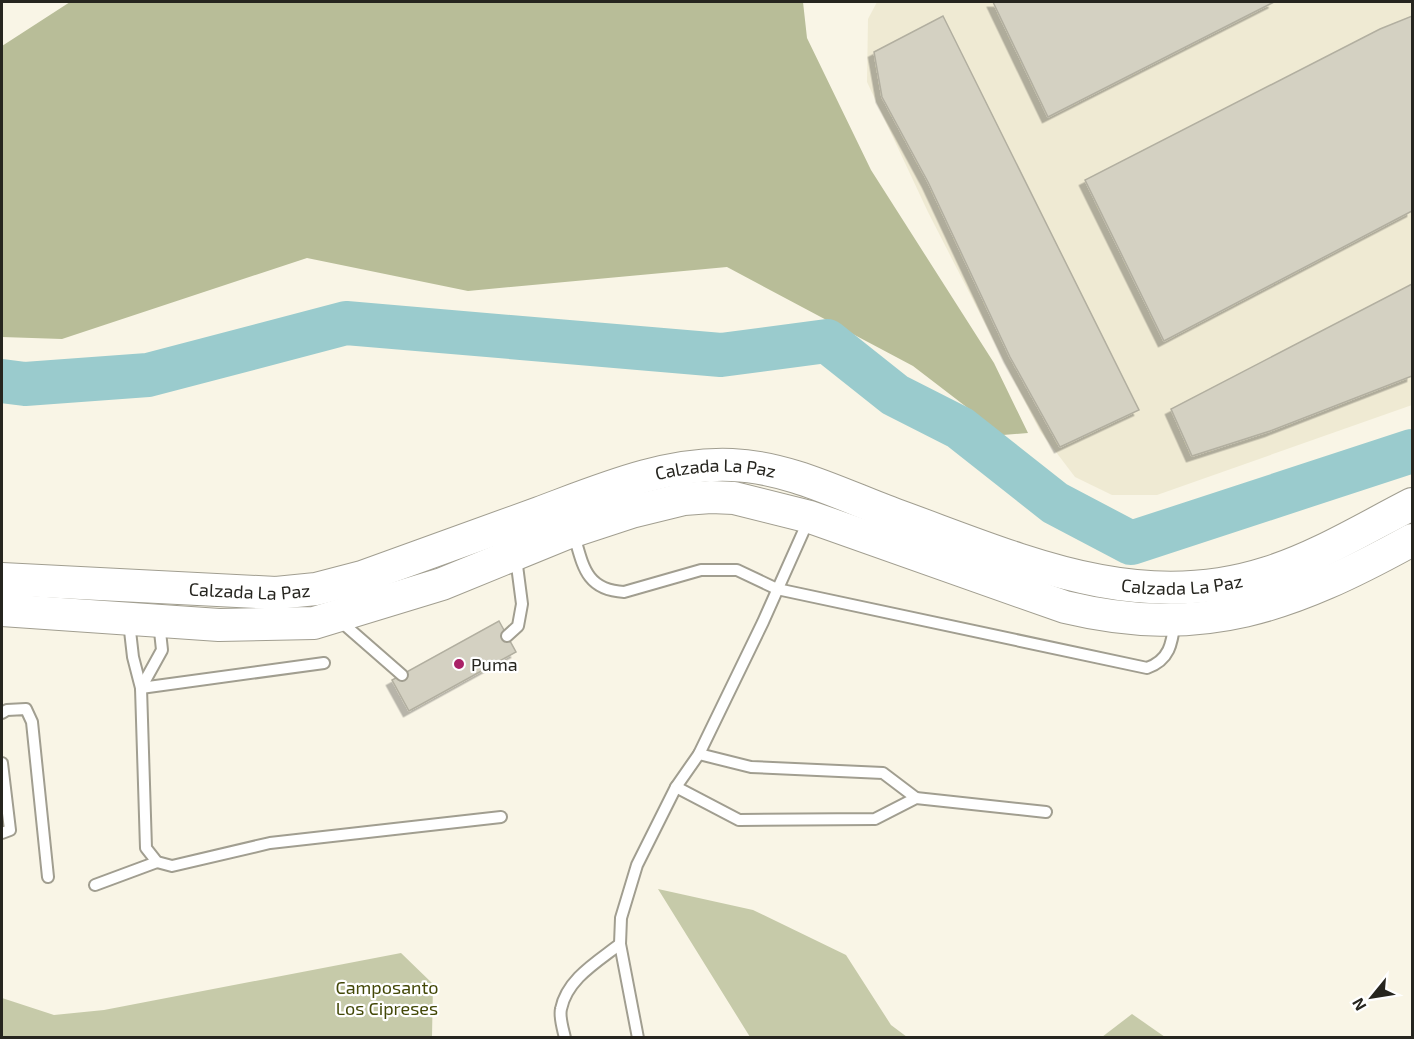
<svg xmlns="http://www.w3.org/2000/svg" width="1414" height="1039" viewBox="0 0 1414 1039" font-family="'Exo 2',sans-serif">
<defs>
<filter id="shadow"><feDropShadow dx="-5.5" dy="5.5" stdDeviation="0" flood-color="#0004"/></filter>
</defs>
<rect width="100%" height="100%" fill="#f9f5e6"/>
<path fill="#efead3" d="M877 2H1412V405L1157 495H1112L1075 477 1040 431 928 212 867 82 868 19Z"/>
<g fill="#c6caa9">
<path d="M658 889 753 910 846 955 891 1025 907 1037H750Z"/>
<path d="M401 953 433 984 432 1037H2V998L54 1015 104 1010Z"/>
<path d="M1132 1014 1165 1037H1102Z"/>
</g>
<path fill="#b8bd98" d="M70 2H803L807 38 871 170 994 363 1028 433 1003 435 913 366 727 267 468 291 307 258 62 339 2 337V46Z"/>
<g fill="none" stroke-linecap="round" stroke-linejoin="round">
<path stroke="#9acbcd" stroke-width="44" d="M2 381 25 384 148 375 346 323 721 355 827 341 895 395 960 428 1055 503 1131 543 1412 451"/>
</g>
<g fill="#d4d1c2" stroke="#b2afa0" stroke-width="1.5" filter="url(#shadow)">
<path d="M993 2H1274L1048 117Z"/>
<path d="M943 16 1139 410 1060 447 1010 357 928 182 882 97 874 52Z"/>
<path d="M1412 16V211L1164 341 1085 180 1380 29Z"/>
<path d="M1412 284V376L1270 431 1192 456 1171 409Z"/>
<path d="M499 621 516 652 409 711 392 680Z"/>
</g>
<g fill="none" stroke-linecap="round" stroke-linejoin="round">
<defs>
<g id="service">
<path d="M574 535C583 566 586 590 624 592L701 570H737L777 589 1147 668C1170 660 1172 643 1175 621"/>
<path d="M339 620 402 675"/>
<path d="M129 622 133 657 141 688 146 848 157 862 172 866 270 843 501 817"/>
<path d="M507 636 518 626 522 604 516 558"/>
<path d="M141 688 324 663"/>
<path d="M141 688 162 650 159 622"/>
<path d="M2 713 7 710 26 709 32 722 48 877"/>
<path d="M699 754 751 767 883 773 916 798"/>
<path d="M2 763 10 830 2 833"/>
<path d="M676 787 739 820 875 819 916 798 1046 812"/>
<path d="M95 885 157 862"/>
<path d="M565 1038C563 1029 559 1017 561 1009 567 979 597 962 620 944"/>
<path d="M638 1038 620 944 621 918 637 865 676 787 699 754 763 622 809 519"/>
</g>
<g id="primary">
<path id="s1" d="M2 579 276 593 316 589 362 577C421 556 480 534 539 513 601 490 666 462 732 465 789 467 844 496 896 515 1018 559 1136 615 1267 573 1318 557 1365 528 1412 504"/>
<path d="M2 610 219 625 314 623 442 584 567 533 631 512 684 499 711 497 734 498 810 517 1065 607C1203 640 1292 606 1412 540"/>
</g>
</defs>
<use href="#service" stroke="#a19e90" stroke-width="14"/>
<use href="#primary" stroke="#a19e90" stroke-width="34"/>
<use href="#service" stroke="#fff" stroke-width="10"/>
<use href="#primary" stroke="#fff" stroke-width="32"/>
</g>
<circle fill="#aa2167" stroke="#fff" stroke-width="2" cx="459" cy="664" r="6"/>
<g text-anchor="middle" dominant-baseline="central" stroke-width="4.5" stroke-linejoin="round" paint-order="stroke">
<g font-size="18" fill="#26251f" stroke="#fff">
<text stroke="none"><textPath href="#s1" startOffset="734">Calzada La Paz</textPath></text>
<text stroke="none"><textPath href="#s1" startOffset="1220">Calzada La Paz</textPath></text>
<text stroke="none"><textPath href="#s1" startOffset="248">Calzada La Paz</textPath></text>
</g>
<g font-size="18" fill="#26251f" stroke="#fff" text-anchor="start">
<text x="471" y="664">Puma</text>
</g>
<g font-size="18" fill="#434808" stroke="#fff">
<text x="387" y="987">Camposanto<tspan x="387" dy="21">Los Cipreses</tspan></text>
</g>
</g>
<rect width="1414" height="1039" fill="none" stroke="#26251f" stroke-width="6"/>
<g transform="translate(1372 997) rotate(240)" stroke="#ffffff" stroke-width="4.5" paint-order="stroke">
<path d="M0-4.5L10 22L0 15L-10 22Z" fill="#26251f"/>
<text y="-9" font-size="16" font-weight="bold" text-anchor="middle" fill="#26251f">N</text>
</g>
</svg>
